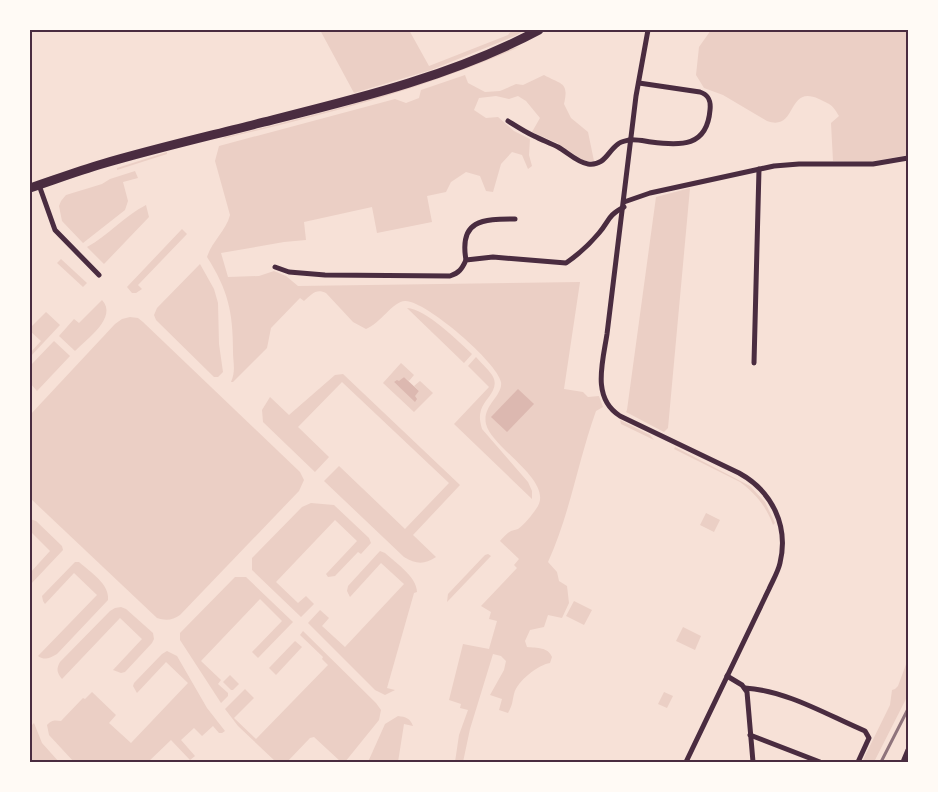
<svg xmlns="http://www.w3.org/2000/svg" width="938" height="792" viewBox="0 0 938 792" font-family="Signika,sans-serif">
<rect width="100%" height="100%" fill="#f7e1d7"/>
<g fill="#ebcfc5">
<path d="M320 30H409L429 66 508 35 512 30H525L515 36 431 70 354 93Z"/>
<path d="M711 30H908V155L870 162 833 161 831 123 839 116C832 104 831 105 819 99 786 84 798 132 767 121L723 95 704 88 696 75 699 47Z"/>
<path d="M519 47C421 90 326 114 222 139L225 137C323 113 420 89 512 48Z"/>
<path d="M465 75 468 83 485 92 500 91 516 84 523 85 544 75C562 85 569 82 564 104L571 118 588 132 594 161H584L557 143 532 132 540 118 526 101 518 96 509 99 496 96 479 98 474 110 486 118 498 117 514 131 530 139 529 155 532 166 528 169 522 155 512 152 501 164 493 192 486 191 480 176 466 172 451 182 446 192 427 196 432 222 377 233 372 207 304 222 306 240 284 242 221 253 228 277 259 276 274 271 286 276 298 286 580 282 564 389 583 392 588 397 599 396 603 407 596 411C578 461 570 514 548 562L557 572 559 581 567 586 569 603 562 618 548 615 544 627 530 630 525 641 527 647C537 648 548 647 552 657L550 663C538 665 517 681 514 694 512 702 513 704 508 713L499 710 502 699 490 695 504 670 506 661 501 656 493 654 470 729 463 762H455L459 735 468 710 460 708 461 704 449 700 463 644 489 649 497 621 489 619 491 612 481 606 517 568 514 565 519 559 500 541C503 538 507 533 511 531 513 530 516 530 518 529 524 525 532 515 536 509 557 482 492 449 486 424 482 405 503 396 501 382 498 363 425 300 405 301 393 301 380 324 366 329L353 322 326 293C316 288 311 295 304 301L300 298 271 328 267 348 233 382H231C236 371 233 362 233 351 233 312 228 290 207 257 212 241 226 231 230 215L215 161 219 146 395 99 406 103 419 98 421 90Z"/>
<path d="M167 152V154L117 170V168Z"/>
<path d="M135 171 138 178 123 182 128 201 125 210 83 243 62 221 59 206 61 201 66 195 102 184 110 179Z"/>
<path d="M690 188 668 428 664 432 626 412 627 410 656 197Z"/>
<path d="M146 205 149 217 104 264 87 247C108 236 124 216 146 205Z"/>
<path d="M182 229 187 234 138 285 142 289 136 293H132L127 287Z"/>
<path d="M61 259 87 283 83 287 57 263Z"/>
<path d="M200 264 214 289 218 303 219 344 223 372 218 377H214L156 320 154 315 157 308Z"/>
<path d="M102 300C118 317 87 339 75 351L59 336 74 319 79 323Z"/>
<path d="M407 308C426 309 458 341 472 354L464 363Z"/>
<path d="M46 312 60 325 30 357V353L41 341 30 331V328Z"/>
<path d="M130 317 138 318 143 322 300 472 304 480 299 491 180 615C173 620 166 621 157 618L30 498V415L115 324 122 319Z"/>
<path d="M54 341 70 356 37 391 30 383V366Z"/>
<path d="M476 357C481 363 488 369 492 375 501 389 485 398 481 410 479 417 480 422 482 429L528 482 532 491V499L454 424 489 387 468 366Z"/>
<path d="M401 363 414 375 409 381 404 377 399 382H394L415 401 414 396 419 391 414 386 420 381 433 393 414 412 383 383Z"/>
<path d="M343 374 460 485 413 535 436 557C424 565 416 564 404 557L324 481 339 466 405 529 449 483 342 382 298 427 329 457 315 472 263 422 262 410 270 397 289 415 335 375Z"/>
<path d="M620 420 650 435 654 440 621 424Z"/>
<path d="M675 447 750 486 765 502 775 523 773 525C766 506 756 494 740 482L674 449Z"/>
<path d="M311 503 334 505 369 538 371 543 361 554 358 552 335 576 328 577 326 574 357 541 335 520 276 582 298 603 306 596 314 604 301 617 252 570V558L302 507Z"/>
<path d="M706 513 720 520 714 532 700 525Z"/>
<path d="M30 519 36 521 62 546 63 550 30 585V573L50 551 30 531Z"/>
<path d="M380 551 385 553C396 563 417 577 417 592L414 593 387 688 395 690 385 695 375 690 308 623 320 610 329 618 322 626 345 647 404 584 381 563 350 597 347 591 348 586Z"/>
<path d="M488 554 491 556 447 602 448 594 485 555Z"/>
<path d="M75 562H79C90 572 110 584 108 600L57 654C50 658 45 661 38 656L97 595 74 573 45 604 43 601 42 596Z"/>
<path d="M235 577H246L293 622 258 658 252 652 282 621 260 599 201 661 221 680 218 684 228 693V696L221 703 180 640V633Z"/>
<path d="M574 601 592 610 584 625 566 616Z"/>
<path d="M121 607 126 609 153 633 154 639 152 643 125 672 121 673 113 670 142 639 120 618 62 679C57 673 56 669 60 662L110 611 115 608Z"/>
<path d="M683 627 701 636 695 650 676 641Z"/>
<path d="M303 631 376 703 381 710 379 720 345 762H341L314 737 310 738 287 762H276L238 726 225 709 245 689 254 698 234 718 256 739 328 665 322 659 323 657 300 635Z"/>
<path d="M295 641 302 647 276 675 269 668Z"/>
<path d="M167 651 177 656 207 708 225 731 222 733H219L213 726 202 736 194 728 181 740 195 756 190 760 171 740 148 762H74L49 735 47 725C52 720 54 720 61 721L83 698 85 699 92 692 116 715 109 723 131 743 188 683 166 662 137 693 133 686 134 683 162 654Z"/>
<path d="M908 659V695L874 762H862L890 705 892 690 895 689 898 686Z"/>
<path d="M230 675 239 684 233 690H231L223 682Z"/>
<path d="M664 692 673 696 667 708 658 704Z"/>
<path d="M398 716C406 717 410 718 413 726L404 724 398 762H368L385 724Z"/>
<path d="M34 723 42 743 59 762H30V727Z"/>
</g>
<g fill="#dcb8b0">
<path d="M404 377 419 391 415 396 417 399 415 402 394 382 397 380 399 381Z"/>
<path d="M518 389 534 404 507 432 491 417Z"/>
</g>
<g fill="none" stroke-linecap="round" stroke-linejoin="round">
<g stroke="#4a2c40" stroke-width="5">
<path d="M648 30 636 96 607 334C603 361 591 398 620 416L739 473C772 491 789 526 780 563 778 572 773 580 769 589L686 762"/>
<path d="M508 121C516 126 525 132 534 136 542 140 550 143 558 147 567 152 578 163 588 164 605 166 607 152 618 144 620 142 625 141 629 140 635 139 644 141 651 142 681 146 707 147 710 110 711 101 709 95 700 92L639 83"/>
<path d="M39 185 55 230 99 275"/>
<path d="M624 202 650 193 774 166 799 164H873L908 158"/>
<path d="M466 260C459 220 482 219 515 219"/>
<path d="M275 267 289 272 325 275 450 276C459 273 462 269 466 260L493 257 566 263C579 254 589 245 599 233 610 220 607 216 624 207"/>
<path d="M754 363 759 169"/>
<path d="M727 676 742 685 747 692 753 762"/>
<path d="M745 688C788 691 827 715 865 731L869 738 858 762"/>
<path d="M750 735 820 762"/>
<path d="M903 762 908 750"/>
</g>
<path stroke="#4a2c40" stroke-width="9" d="M30 188C54 180 78 171 102 164 153 149 205 137 256 124 352 100 451 77 539 30"/>
<path stroke="#8f747c" stroke-width="3" d="M881 762 908 709"/>
</g>
<rect width="938" height="792" fill="none" stroke="#fffaf5" stroke-width="62"/>
<rect x="31" y="31" width="876" height="730" fill="none" stroke="#4a2c40" stroke-width="2"/>
</svg>
